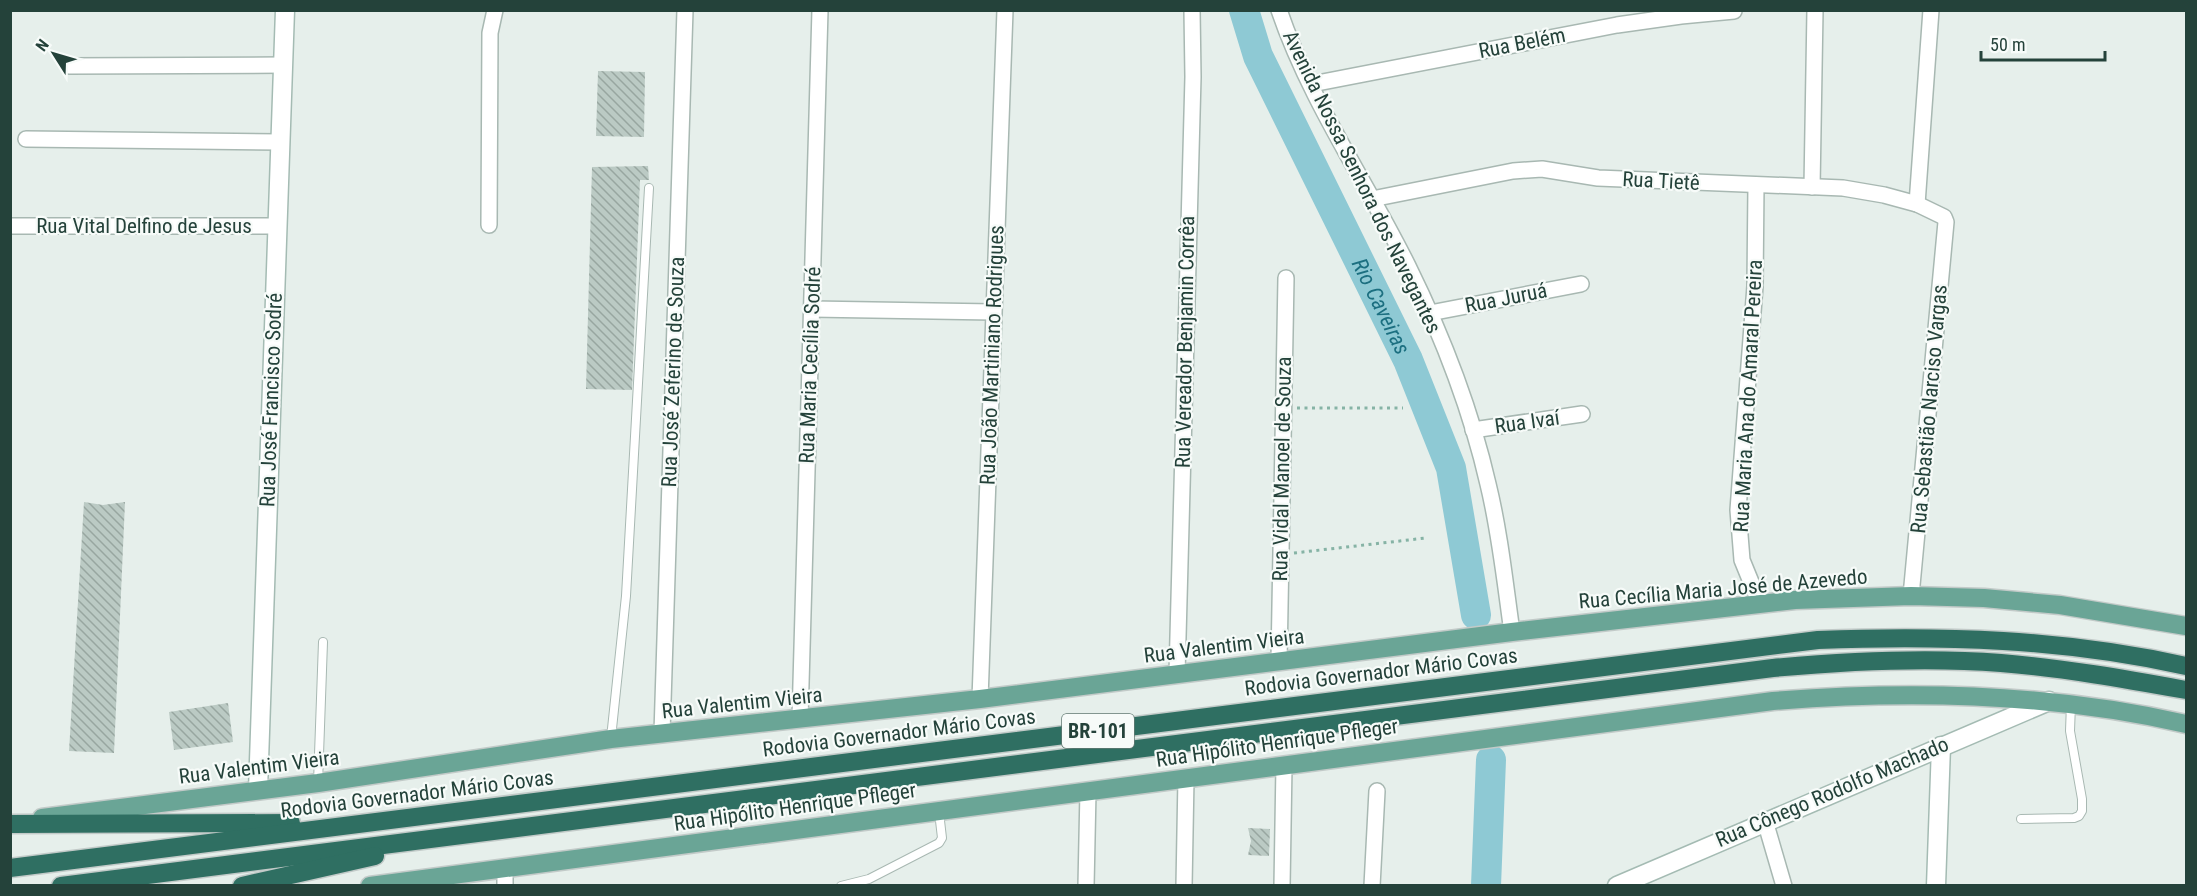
<svg xmlns="http://www.w3.org/2000/svg" width="2197" height="896" viewBox="0 0 2197 896" font-family="'Roboto Condensed',sans-serif">
<defs>
<pattern id="building-back-hatch" width="6" height="6" patternUnits="userSpaceOnUse" patternTransform="scale(1.5)"><rect width="6" height="6" fill="#bbcac4"/><path d="M-1 5l2 2M0 0l6 6M5-1l2 2" fill="none" stroke="#98a6a0"/></pattern>
</defs>
<rect width="100%" height="100%" fill="#e6efeb"/>
<g fill="none" stroke-linecap="round" stroke-linejoin="round">
<g stroke="#8ec9d4" stroke-width="30">
<path id="s1" d="M1244 10 1258 56 1408 360 1451 468 1476 615"/>
<path d="M1486 886 1491 760"/>
</g>
</g>
<g fill="url(#building-back-hatch)">
<path d="M598 71 645 72 644 137 596 136Z"/>
<path d="M648 166 649 180H640L632 390 586 389 592 167Z"/>
<path d="M84 502 103 505 125 502 114 753 69 751Z"/>
<path d="M228 703 233 742 174 750 169 712Z"/>
<path d="M1248 828 1270 829 1269 856 1248 855 1251 841Z"/>
</g>
<g fill="none" stroke-linecap="round" stroke-linejoin="round">
<defs>
<g id="lane">
<path d="M611 738 626 596 649 188"/>
<path d="M318 783 323 642"/>
<path d="M2021 819 2074 818 2079 816 2082 811V799L2070 731 2071 704"/>
<path d="M841 886 869 879 939 843 942 838 939 812"/>
</g>
<g id="street">
<path d="M1279 10C1310 101 1366 181 1408 266 1442 335 1471 410 1488 484 1500 533 1505 583 1512 632"/>
<path d="M69 66 283 65"/>
<path d="M1312 84 1617 25 1681 16 1734 11"/>
<path d="M26 139 280 142"/>
<path d="M1756 185 1755 286 1738 510 1742 560 1760 604"/>
<path d="M1812 187 1815 10"/>
<path d="M1372 199 1513 171 1542 169 1598 178 1843 188 1884 195 1917 204 1944 217 1946 222 1911 596"/>
<path d="M1917 204 1931 10"/>
<path d="M489 225 490 33 495 10"/>
<path d="M10 226H277"/>
<path d="M812 309 993 312"/>
<path d="M1430 313 1581 284"/>
<path d="M1473 430 1582 414"/>
<path d="M1279 661 1286 278"/>
<path d="M1177 674 1193 77 1192 10"/>
<path d="M980 699 1005 10"/>
<path d="M800 719 820 10"/>
<path d="M662 733 685 10"/>
<path d="M1765 821 1784 886"/>
<path d="M505 886V868"/>
<path d="M1086 886 1088 791"/>
<path d="M1184 886 1186 778"/>
<path d="M1282 886 1284 765"/>
<path d="M1372 886 1377 791"/>
</g>
<g id="secondary">
<path d="M258 790 285 10"/>
<path d="M1617 886 2049 701"/>
<path d="M1936 886 1941 746"/>
</g>
<g id="primary">
<path d="M42 818 318 783 611 739 980 699 1512 632 1795 600 1911 596 1984 598 2060 605 2186 626"/>
<path d="M370 886 1773 701C1911 690 2051 693 2186 724"/>
</g>
<g id="highway">
<path d="M10 824 291 823"/>
<path d="M10 868 1818 640C1942 635 2065 639 2186 666"/>
<path d="M61 886 1773 668C1848 661 1926 657 2001 663 2063 668 2125 679 2186 690"/>
<path d="M242 886 375 856"/>
</g>
</defs>
<use href="#lane" stroke="#a8b8b2" stroke-width="10"/>
<use href="#street" stroke="#a8b8b2" stroke-width="18"/>
<use href="#secondary" stroke="#a4bbb3" stroke-width="21"/>
<use href="#primary" stroke="#c2cac8" stroke-width="21"/>
<use href="#highway" stroke="#c2cac8" stroke-width="21"/>
<g stroke="#86b3a5" stroke-width="3" stroke-dasharray="3 4.5" stroke-linecap="butt">
<path d="M1297 408H1403"/>
<path d="M1294 553 1426 538"/>
</g>
<use href="#lane" stroke="#fff" stroke-width="8"/>
<use href="#street" stroke="#fff" stroke-width="15"/>
<use href="#secondary" stroke="#fff" stroke-width="18"/>
<use href="#primary" stroke="#6aa596" stroke-width="18"/>
<use href="#highway" stroke="#2f6f62" stroke-width="18"/>
</g>
<g text-anchor="middle" dominant-baseline="central" stroke-width="4.5" stroke-linejoin="round" paint-order="stroke">
<rect fill="#f7fbf9" stroke="#637a73" stroke-width="1.5" x="1062" y="714" width="72" height="34" rx="4.5"/>
<g font-size="20" font-weight="bold" fill="#24423a">
<text x="1098" y="731">BR-101</text>
</g>
<g font-size="21" fill="#24423a" stroke="#f7fbf9">
<text transform="translate(1522 43) rotate(-11)">Rua Belém</text>
<text transform="translate(1661 181) rotate(3)">Rua Tietê</text>
<text transform="translate(1362 182) rotate(64)">Avenida Nossa Senhora dos Navegantes</text>
<text x="144" y="226">Rua Vital Delfino de Jesus</text>
<text transform="translate(1506 298) rotate(-11)">Rua Juruá</text>
<text transform="translate(1185 342) rotate(-89)">Rua Vereador Benjamin Corrêa</text>
<text transform="translate(992 355) rotate(-88)">Rua João Martiniano Rodrigues</text>
<text transform="translate(810 365) rotate(-88)">Rua Maria Cecília Sodré</text>
<text transform="translate(673 372) rotate(-88)">Rua José Zeferino de Souza</text>
<text transform="translate(1748 396) rotate(-87)">Rua Maria Ana do Amaral Pereira</text>
<text transform="translate(271 400) rotate(-88)">Rua José Francisco Sodré</text>
<text transform="translate(1929 409) rotate(-85)">Rua Sebastião Narciso Vargas</text>
<text transform="translate(1527 422) rotate(-8)">Rua Ivaí</text>
<text transform="translate(1282 469) rotate(-89)">Rua Vidal Manoel de Souza</text>
<text transform="translate(1723 589) rotate(-5)">Rua Cecília Maria José de Azevedo</text>
<text transform="translate(1224 646) rotate(-7)">Rua Valentim Vieira</text>
<text transform="translate(1381 672) rotate(-7)">Rodovia Governador Mário Covas</text>
<text transform="translate(742 703) rotate(-6)">Rua Valentim Vieira</text>
<text transform="translate(899 733) rotate(-7)">Rodovia Governador Mário Covas</text>
<text transform="translate(1277 743) rotate(-8)">Rua Hipólito Henrique Pfleger</text>
<text transform="translate(259 767) rotate(-7)">Rua Valentim Vieira</text>
<text transform="translate(1832 792) rotate(-23)">Rua Cônego Rodolfo Machado</text>
<text transform="translate(417 794) rotate(-7)">Rodovia Governador Mário Covas</text>
<text transform="translate(795 807) rotate(-8)">Rua Hipólito Henrique Pfleger</text>
</g>
<g font-size="22" font-style="italic" fill="#1c6f80" stroke="#f7fbf9">
<text stroke="none"><textPath href="#s1" startOffset="327">Rio Caveiras</textPath></text>
</g>
</g>
<rect width="2197" height="896" fill="none" stroke="#24423a" stroke-width="24"/>
<g transform="translate(54 54) rotate(307)" stroke="#f7fbf9" stroke-width="4.5" paint-order="stroke">
<path d="M0-4.5L10 22L0 15L-10 22Z" fill="#24423a"/>
<text y="-9" font-size="16" font-weight="bold" text-anchor="middle" fill="#24423a">N</text>
</g>
<path d="M1981 51v9h124v-9" fill="none" stroke="#24423a" stroke-width="3"/>
<text x="1990" y="51" font-size="18" fill="#24423a" stroke="#f7fbf9" stroke-width="4.5" paint-order="stroke">50 m</text>
</svg>
